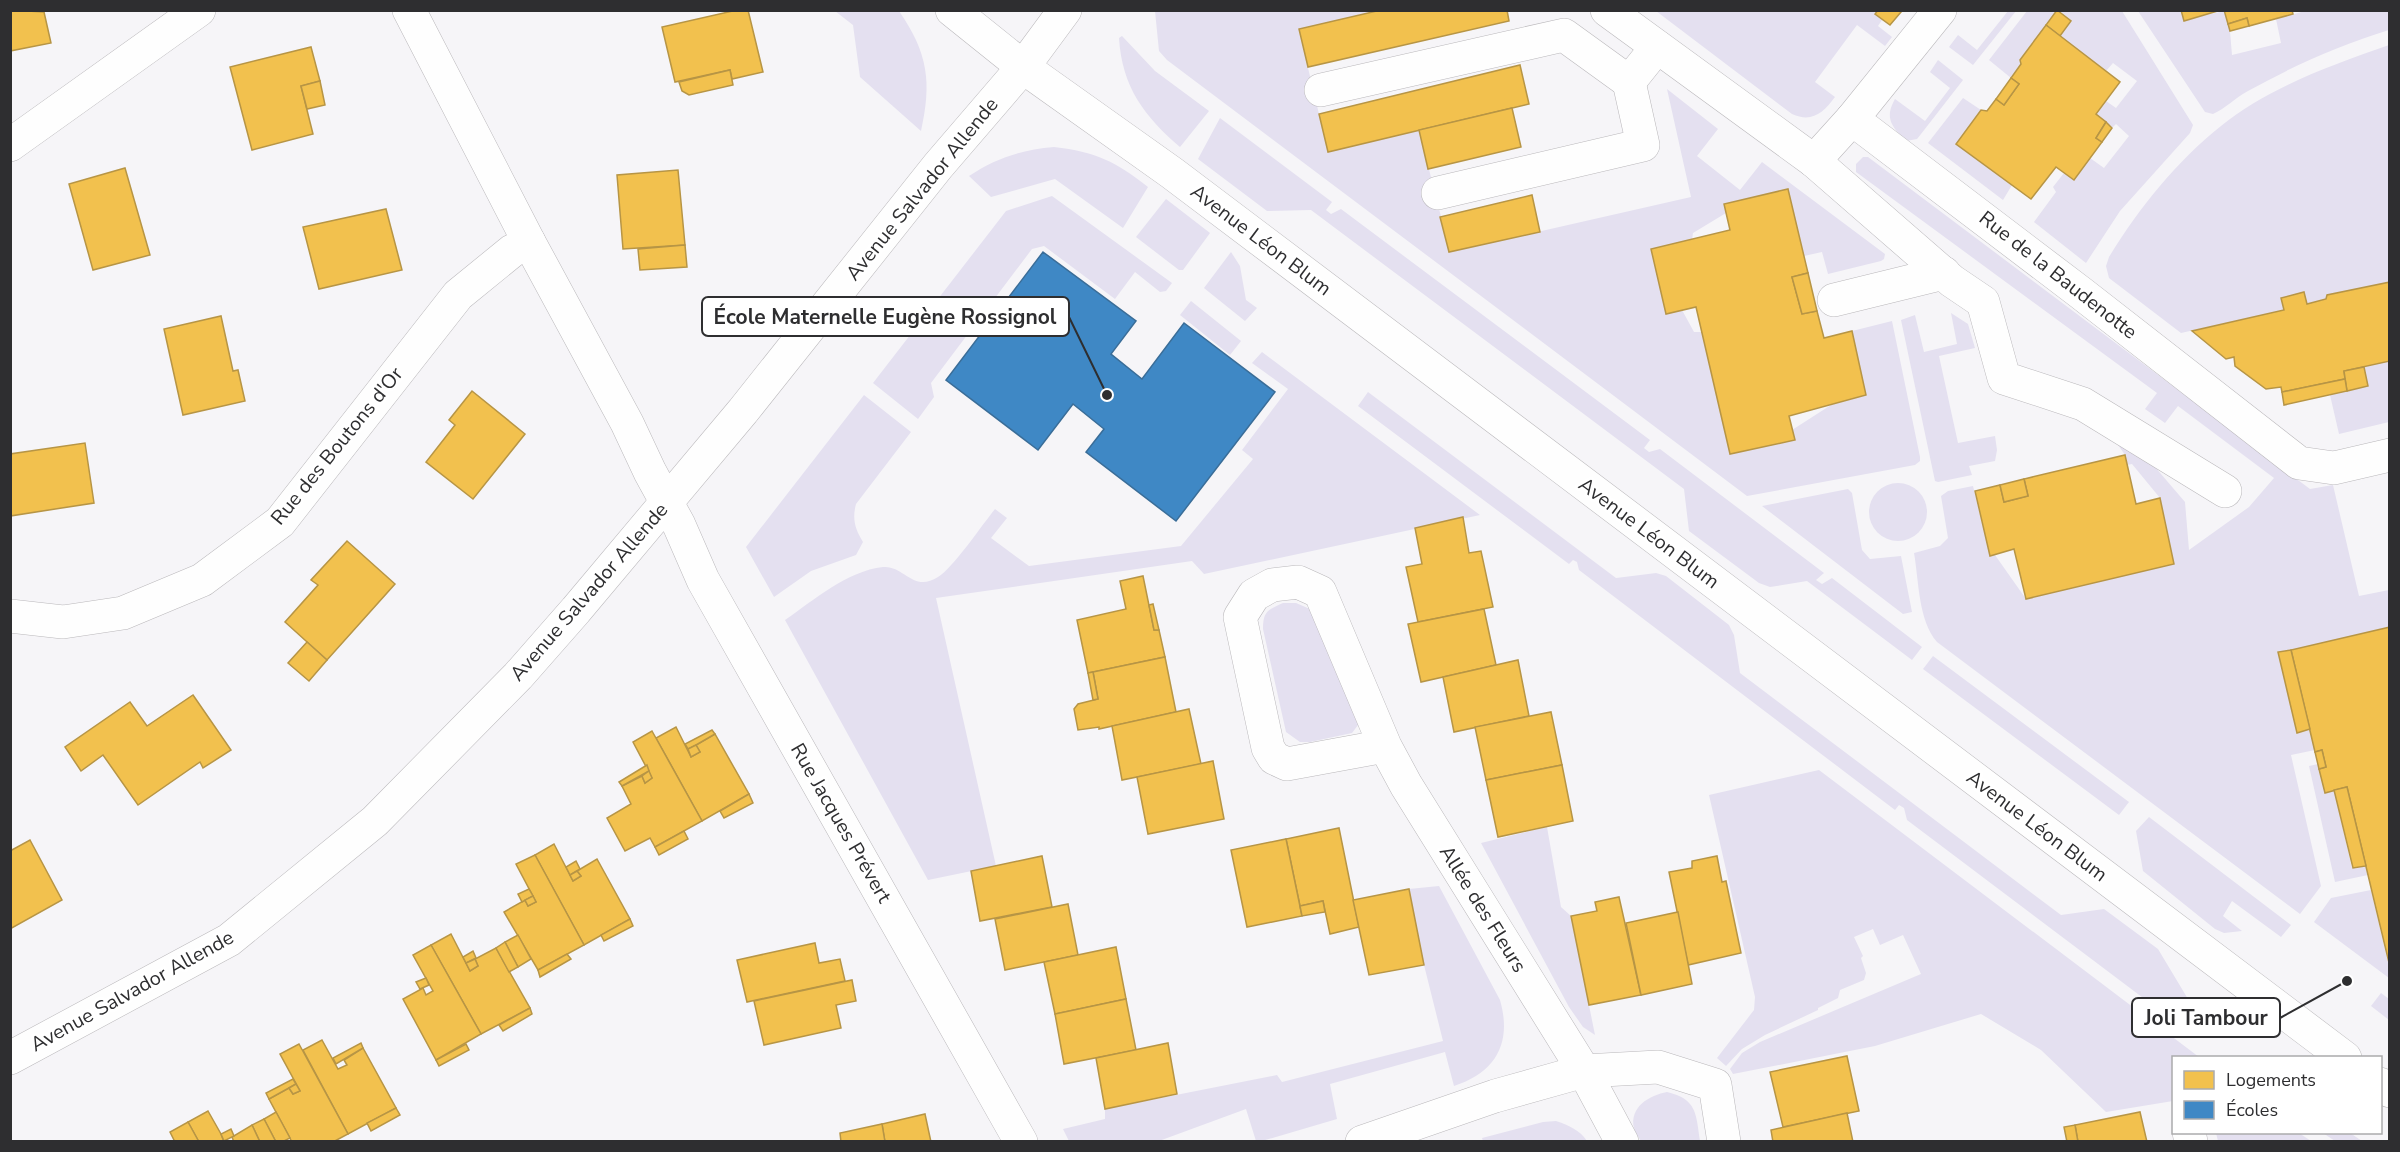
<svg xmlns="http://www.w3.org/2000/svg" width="2400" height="1152" viewBox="0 0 2400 1152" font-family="'Nunito Sans',sans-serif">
<rect width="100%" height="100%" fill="#f6f5f8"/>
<g fill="#e4e0f0">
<path d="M835 11H899C928 53 932 82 921 131L860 77 853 25Z"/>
<path d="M1155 11H1381L1299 30 1328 152 1419 130 1450 252 1691 197 1667 89 1718 129 1697 156 1740 190 1762 162 1885 254 1884 259 1881 261 1828 274 1822 252 1804 256 1726 213 1693 233 1682 310 1694 332H1702L1730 454 1794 440 1792 430 1831 405 1866 395 1852 331 1892 321 1920 457V461L1915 465 1747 496 1167 60 1159 51Z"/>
<path d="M1656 11H1877L1874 14 1882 20 1878 26 1892 37 1885 46 1857 25 1815 82 1835 97C1823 113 1812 123 1792 114Z"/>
<path d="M2008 11H2016L1973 65 1949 47 1958 35 1977 50Z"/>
<path d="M2027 11H2057L2020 59 2021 64 2011 78 1989 60Z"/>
<path d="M2060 11H2122L2193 125 2190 133 2120 211 2086 263 2034 222 2056 192 2053 187 2064 173 2074 180 2090 158 2104 168 2129 136 2116 124 2112 128 2096 114 2106 101 2116 108 2137 81 2113 63 2106 71 2060 36 2071 21Z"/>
<path d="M2138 11H2181L2184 20 2224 11 2230 31 2232 55 2281 43 2276 19 2305 11H2389V30C2340 45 2293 66 2248 91 2235 98 2225 109 2213 114L2205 112Z"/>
<path d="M1122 36 1155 71 1209 111 1180 147C1144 116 1122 87 1119 38Z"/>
<path d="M2389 45V282L2328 295 2326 299 2307 304 2304 292 2282 298 2284 310 2181 333 2109 278 2106 266 2109 257C2139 208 2176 162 2221 126 2269 87 2332 65 2389 45Z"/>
<path d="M1938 60 1963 80 1921 134 1917 139 1906 141C1892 127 1884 118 1895 99L1925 121 1950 88 1930 72Z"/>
<path d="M1963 98 1981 110 1956 144 2012 185 2003 200 1928 143Z"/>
<path d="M1220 118 1332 202 1326 210 1331 214 1341 209 1650 440 1644 448 1649 452 1660 449 1824 573 1816 580 1822 584 1832 578 1922 647 1912 660 1807 581 1770 587 1759 583 1689 531 1684 489 1311 210 1267 211 1198 159Z"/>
<path d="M1054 147C1096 152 1115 161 1148 187L1123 228 1055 179 991 197 969 176C996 158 1021 150 1054 147Z"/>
<path d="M1863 157H1868L2310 489 2333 485 2359 596 2389 590V627L2278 653 2297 732 2310 729 2315 750 2291 755 2321 886 2300 914 1937 642C1918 620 1919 581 1914 553L1940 546 1948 538 1941 496 1948 491 1973 486 1990 555H1995L2026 599 2174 564 2160 498 2132 464 2127 465 2125 455 2116 442 2131 439 2185 502 2189 550 2249 507 2274 478 2178 406 2165 423 2145 409 2157 393 1856 172V164Z"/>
<path d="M1052 196 1172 283 1166 291 1160 292 1135 272 1115 299 1044 246 1032 249 931 383 934 397 918 419 873 383 1006 211Z"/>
<path d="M1166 199 1210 233 1183 270H1179L1136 237Z"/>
<path d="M1231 252 1240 266 1246 300 1257 308 1245 321 1204 288Z"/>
<path d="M1191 301 1241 341 1230 355 1180 315Z"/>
<path d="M1951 313 1968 324 1975 348 1939 356 1958 443 1995 436 1997 450 1995 461 1969 466 1972 475 1938 482 1935 481 1901 320 1915 315 1924 352 1957 344Z"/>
<path d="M1262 352 1480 515 1204 574 1192 561 936 598 996 866 928 880 785 620C814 600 847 571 883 567 904 565 913 593 938 577 953 568 982 525 995 509L1007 518 991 538 1029 566 1181 546 1253 459 1242 450 1288 389 1252 363Z"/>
<path d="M2389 361V422L2339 434 2330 395 2367 386 2364 367Z"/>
<path d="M1368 392 1616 578 1656 573 1666 576 1729 625 1734 635 1740 673 2061 915 2104 909 2158 949 2200 1019 2205 1024 2195 1037 1907 820 1904 808 1899 805 1895 810 1579 570 1577 562 1573 560 1569 564 1358 406Z"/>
<path d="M864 395 911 432 856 504C852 519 855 529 863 542L856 555 811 571 774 597 746 547Z"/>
<circle cx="1898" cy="512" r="29"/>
<path d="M1848 489 1852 493 1862 550 1870 559 1901 556 1912 612 1903 614 1762 506Z"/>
<path d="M1283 603H1296L1310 609 1361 721 1352 733 1310 742H1300L1286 732 1263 629C1263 611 1268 610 1283 603Z"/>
<path d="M1933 656 2129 802 2119 815 1923 669Z"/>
<path d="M2318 764 2325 793 2334 790 2352 868 2366 866 2368 875 2335 882 2309 766Z"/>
<path d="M1819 770 2199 1057 2174 1058 2173 1101 2106 1112 2041 1050 1981 1014 1875 1046 1733 1074 1730 1069 1742 1053 1760 1042 1921 974 1903 935 1880 945 1873 929 1854 937 1863 956 1861 958 1866 973 1864 980 1840 990 1838 998 1818 1008V1010L1765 1035 1742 1049 1726 1066 1717 1058 1754 1010 1755 997 1709 795Z"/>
<path d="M2149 817 2291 925 2281 937 2232 901 2223 916 2242 931 2224 933 2215 929 2143 871 2136 831Z"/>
<path d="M1547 827 1561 907 1571 916 1595 1035 1583 1027 1569 1007 1481 843Z"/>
<path d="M1439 886 1500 1000C1512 1042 1497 1072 1454 1086L1445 1052 1330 1084 1337 1119 1262 1141H1256L1246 1109 1159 1141H1069L1063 1129 1105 1119V1109L1277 1075 1282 1082 1443 1041 1424 965 1409 889Z"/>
<path d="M2371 890 2389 967V978L2314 922 2331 898Z"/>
<path d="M2381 993 2389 999V1020L2371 1006Z"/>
<path d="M1667 1092C1697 1099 1696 1114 1700 1141H1641C1639 1138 1635 1132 1634 1128 1629 1107 1650 1095 1667 1092Z"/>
<path d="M1556 1121C1568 1125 1580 1130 1587 1141H1483L1482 1138 1543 1122Z"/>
<path d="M2216 1133H2299L2311 1141H2218Z"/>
<path d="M2323 1133H2350L2362 1141H2335Z"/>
</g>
<g fill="#f2c14e" stroke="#b79545" stroke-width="1.5">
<path d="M10 10 44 12 51 43 10 51Z"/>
<path d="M737 10H748L763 72 732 79 730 70 675 82 662 27Z"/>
<path d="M1381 10H1507L1509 21 1308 67 1299 29Z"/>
<path d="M1878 10H1899L1901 12 1890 25 1875 14Z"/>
<path d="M2057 10 2071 21 2060 36 2046 25Z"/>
<path d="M2181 10H2221L2184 21Z"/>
<path d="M2224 10H2292L2293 14 2249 26 2247 18 2228 24Z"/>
<path d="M2247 18 2249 26 2230 31 2228 24Z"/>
<path d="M2046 25 2120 82 2096 114 2106 122 2096 138 2102 142 2074 180 2056 167 2031 199 1956 144 1981 110 1987 111 1996 99 2004 105 2019 84 2011 78 2021 64 2020 60Z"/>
<path d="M311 47 320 81 301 86 313 134 252 150 230 67Z"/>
<path d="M1520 65 1529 104 1328 152 1319 114Z"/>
<path d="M730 70 733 85 689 95 682 91 679 82Z"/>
<path d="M2011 78 2019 84 2004 105 1996 99Z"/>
<path d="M320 81 325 105 307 109 301 86Z"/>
<path d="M1512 108 1521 147 1428 169 1419 130Z"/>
<path d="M2106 122 2112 128 2102 142 2096 138Z"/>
<path d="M125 168 150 255 93 270 69 184Z"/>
<path d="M678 170 685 245 623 249 617 175Z"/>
<path d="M1788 189 1808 273 1792 277 1802 314 1817 311 1824 338 1852 331 1866 395 1789 416 1795 440 1730 454 1696 307 1666 314 1651 249 1730 230 1724 204Z"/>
<path d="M1532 195 1540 232 1449 252 1440 217Z"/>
<path d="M386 209 402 270 319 289 303 227Z"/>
<path d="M685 245 687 267 640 270 638 249Z"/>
<path d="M1808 273 1817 311 1802 314 1792 277Z"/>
<path d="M2390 282V361L2344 371 2345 379 2282 392 2281 387 2266 389 2235 366 2234 357 2226 359 2192 331 2284 310 2281 298 2304 292 2307 304 2326 299 2327 295Z"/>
<path d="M221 316 233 371 238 370 245 401 183 415 164 329Z"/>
<path d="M2364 367 2368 386 2347 391 2344 371Z"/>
<path d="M2345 379 2347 391 2284 405 2282 392Z"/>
<path d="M472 391 525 434 473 499 426 462 455 425 449 420Z"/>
<path d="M85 443 94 503 10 516V454Z"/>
<path d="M2125 455 2136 504 2160 498 2174 564 2026 599 2014 549 1990 556 1975 491 2000 485 2004 502 2028 496 2024 479Z"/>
<path d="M2024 479 2028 496 2004 502 2000 485Z"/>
<path d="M1463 517 1469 553 1481 551 1493 607 1418 622 1406 567 1422 564 1415 528Z"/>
<path d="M347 541 395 584 327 660 285 622 318 585 311 580Z"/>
<path d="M1143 576 1154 630H1159L1165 657 1088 673 1077 620 1126 609 1120 581Z"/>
<path d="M1153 604 1159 630H1154L1149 605Z"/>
<path d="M1484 609 1496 665 1421 682 1408 624Z"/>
<path d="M2390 627V967L2347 787 2325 793 2319 769 2326 767 2322 750 2315 752 2291 650Z"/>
<path d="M307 642 327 660 309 681 288 663Z"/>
<path d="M2291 650 2310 729 2297 733 2278 652Z"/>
<path d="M1165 657 1176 712 1099 729V727L1078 730 1074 709 1078 704 1098 699 1093 672Z"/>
<path d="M1518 660 1529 716 1454 732 1443 677Z"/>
<path d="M1093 672 1098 699 1093 700 1088 673Z"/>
<path d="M193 695 231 750 203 768 200 762 138 805 103 755 81 771 65 747 130 702 147 726Z"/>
<path d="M1189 709 1201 764 1122 780 1112 726Z"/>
<path d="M1551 712 1562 765 1486 780 1475 727Z"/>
<path d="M676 727 691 757 700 752 696 745 715 734 749 794 702 821 656 738Z"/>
<path d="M712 730 715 734 696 745 688 749 685 744Z"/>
<path d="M652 731 702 821 655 847 650 838 625 851 607 818 631 804 622 786 642 776 645 783 652 778 633 742Z"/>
<path d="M696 745 700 752 691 757 688 749Z"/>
<path d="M2322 750 2326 767 2319 769 2315 752Z"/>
<path d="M1213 761 1224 819 1148 834 1137 777Z"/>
<path d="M647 765 649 771 622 786 619 782Z"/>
<path d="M1562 765 1573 821 1498 837 1486 780Z"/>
<path d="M649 771 652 778 645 783 642 776Z"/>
<path d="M2347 787 2366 866 2353 868 2334 790Z"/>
<path d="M749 794 753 803 724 818 720 811Z"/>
<path d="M1339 828 1359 927 1330 934 1323 901 1300 906 1286 839Z"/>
<path d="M684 831 688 839 659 855 655 847Z"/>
<path d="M1286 839 1302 916 1247 927 1231 850Z"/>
<path d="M30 840 62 900 10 929V851Z"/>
<path d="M554 844 573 881 581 876 577 871 597 859 630 919 584 945 535 855Z"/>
<path d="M535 855 584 945 538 970 504 912 525 900 528 906 536 902 516 864Z"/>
<path d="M1042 856 1052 907 980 921 971 871Z"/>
<path d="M1717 856 1722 882 1726 881 1741 953 1688 965 1669 872 1692 868V861Z"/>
<path d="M576 861 580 869 570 875 566 867Z"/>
<path d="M577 871 581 876 573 881 570 875Z"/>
<path d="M529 889 533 896 522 902 518 894Z"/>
<path d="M1409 889 1424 965 1369 975 1353 900Z"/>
<path d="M533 896 536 902 528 906 525 900Z"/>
<path d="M1619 897 1641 995 1589 1005 1571 916 1597 911 1595 902Z"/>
<path d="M1323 901 1325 912 1302 916 1300 906Z"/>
<path d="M1068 904 1078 955 1005 970 995 919Z"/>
<path d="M1678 912 1692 984 1641 995 1626 923Z"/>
<path d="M630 919 633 926 604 941 601 935Z"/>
<path d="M451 934 470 971 478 966 475 959 496 948 530 1008 481 1034 431 945Z"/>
<path d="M518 935 531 959 518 967 505 942Z"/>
<path d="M505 942 518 967 509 972 496 948Z"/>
<path d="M815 943 819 963 840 959 845 981 747 1002 737 960Z"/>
<path d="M431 945 481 1034 436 1060 403 999 423 988 426 995 433 991 413 955Z"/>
<path d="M1116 947 1126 999 1055 1014 1044 962Z"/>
<path d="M473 951 476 958 466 963 463 957Z"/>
<path d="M567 954 571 959 540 977 538 970Z"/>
<path d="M475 959 478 966 470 971 466 963Z"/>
<path d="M426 978 429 985 420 989 416 982Z"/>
<path d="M852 980 856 1001 836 1005 841 1028 764 1045 754 1001Z"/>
<path d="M1126 999 1136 1050 1064 1064 1055 1014Z"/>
<path d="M530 1008 532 1014 503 1031 499 1025Z"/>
<path d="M322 1040 338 1069 347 1065 344 1060 363 1048 396 1108 348 1134 303 1050Z"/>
<path d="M361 1043 363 1048 336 1064 333 1058Z"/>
<path d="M1168 1043 1177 1094 1105 1109 1096 1058Z"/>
<path d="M299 1044 348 1134 333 1142H292L269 1099 289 1088 293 1094 300 1091 280 1054Z"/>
<path d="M466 1044 469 1050 439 1066 436 1060Z"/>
<path d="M1847 1056 1859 1111 1783 1127 1770 1072Z"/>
<path d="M293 1079 296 1084 269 1099 266 1093Z"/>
<path d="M296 1084 300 1091 293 1094 289 1088Z"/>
<path d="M396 1108 400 1115 371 1131 367 1123Z"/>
<path d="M208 1111 221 1134 224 1142H199L188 1122Z"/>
<path d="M276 1112 290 1138 282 1142H276L264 1119Z"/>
<path d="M2140 1112 2147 1142H2078L2075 1125Z"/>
<path d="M1847 1113 1853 1142H1773L1771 1130Z"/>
<path d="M925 1114 931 1142H885L882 1124Z"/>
<path d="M264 1119 276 1142H260L252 1125Z"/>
<path d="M188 1122 199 1142H175L170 1132Z"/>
<path d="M882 1124 885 1142H841L840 1133Z"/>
<path d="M252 1125 260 1142H234L232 1137Z"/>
<path d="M2075 1125 2078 1142H2067L2064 1127Z"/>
<path d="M231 1129 234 1136 224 1141 221 1134Z"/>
</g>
<path fill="#3f88c5" stroke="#3a6d98" stroke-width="1.5" d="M1043 252 1136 321 1111 354 1142 379 1184 323 1275 392 1176 521 1086 452 1104 429 1073 404 1038 450 946 380Z"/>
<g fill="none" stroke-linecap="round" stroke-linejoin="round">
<defs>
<g id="minor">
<path d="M952 10 1023 67 1172 173 2345 1058"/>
<path d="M1607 10 1814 161 1852 119"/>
<path d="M1940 10 1852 119 2081 293 2299 463 2334 468 2390 455"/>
<path d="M1321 90 1564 35 1629 82 1657 47"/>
<path d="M10 145 199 10"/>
<path d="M1814 161 1952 281 1983 302 2004 378 2083 404 2225 491"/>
<path d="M1438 193 1643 145 1629 82"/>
<path d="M529 242 627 423 650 472 679 525 703 580 1021 1142"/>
<path d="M1834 300 1944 273"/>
<path d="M10 616 63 622 123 613 202 580 280 522 458 295 512 251 529 242 409 10"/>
<path d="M1385 746 1287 764 1274 758 1268 748 1240 617 1254 595 1272 585 1298 582 1320 592 1385 746 1406 785 1584 1071 1622 1142"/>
<path d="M10 1058 229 940 375 821 518 676 576 610 743 411 938 166 1023 67 1065 10"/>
<path d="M2380 1084 2390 1091"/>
<path d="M2189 1132 2191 1142"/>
<path d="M1362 1142 1495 1096 1584 1071 1658 1067 1715 1085 1724 1142"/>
</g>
</defs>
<use href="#minor" stroke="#bab8bb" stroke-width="34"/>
<use href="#minor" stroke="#fefefe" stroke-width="33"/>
</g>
<g text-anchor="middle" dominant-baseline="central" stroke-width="6" stroke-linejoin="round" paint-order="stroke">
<g font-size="20" fill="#2e2e30" stroke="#fff">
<text transform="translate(922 189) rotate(-51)">Avenue Salvador Allende</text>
<text transform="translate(1261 240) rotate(37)">Avenue Léon Blum</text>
<text transform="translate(2058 275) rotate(38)">Rue de la Baudenotte</text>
<text transform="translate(337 446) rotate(-51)">Rue des Boutons d'Or</text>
<text transform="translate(1649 533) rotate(37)">Avenue Léon Blum</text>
<text transform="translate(589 592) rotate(-49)">Avenue Salvador Allende</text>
<text transform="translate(841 823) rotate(60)">Rue Jacques Prévert</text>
<text transform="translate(2037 826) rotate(37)">Avenue Léon Blum</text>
<text transform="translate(1483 909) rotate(58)">Allée des Fleurs</text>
<text transform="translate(132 991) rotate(-29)">Avenue Salvador Allende</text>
</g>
</g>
<path fill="none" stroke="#2e2e30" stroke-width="2" d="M1107 395L1069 317M2347 981L2280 1018"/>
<g fill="#2e2e30" stroke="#fff" stroke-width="2">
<circle cx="1107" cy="395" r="6"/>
<circle cx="2347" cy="981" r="6"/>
</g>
<g fill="#fff" stroke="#2e2e30" stroke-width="2">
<rect x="702" y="297" width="367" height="39" rx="6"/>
<rect x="2132" y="998" width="148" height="39" rx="6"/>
</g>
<g font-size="21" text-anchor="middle" font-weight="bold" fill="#2e2e30">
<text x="885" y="324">École Maternelle Eugène Rossignol</text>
<text x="2206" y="1025">Joli Tambour</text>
</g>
<rect width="2400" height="1152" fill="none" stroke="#2e2e30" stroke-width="24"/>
<rect x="2172" y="1056" width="210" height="78" fill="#ffffff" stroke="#ababac" stroke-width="1.5"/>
<rect x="2184" y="1071" width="30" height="18" fill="#f2c14e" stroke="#ababac" stroke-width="1.5"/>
<text x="2226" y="1086" font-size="18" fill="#2e2e30">Logements</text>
<rect x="2184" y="1101" width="30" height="18" fill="#3f88c5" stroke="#ababac" stroke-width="1.5"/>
<text x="2226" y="1116" font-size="18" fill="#2e2e30">Écoles</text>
</svg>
